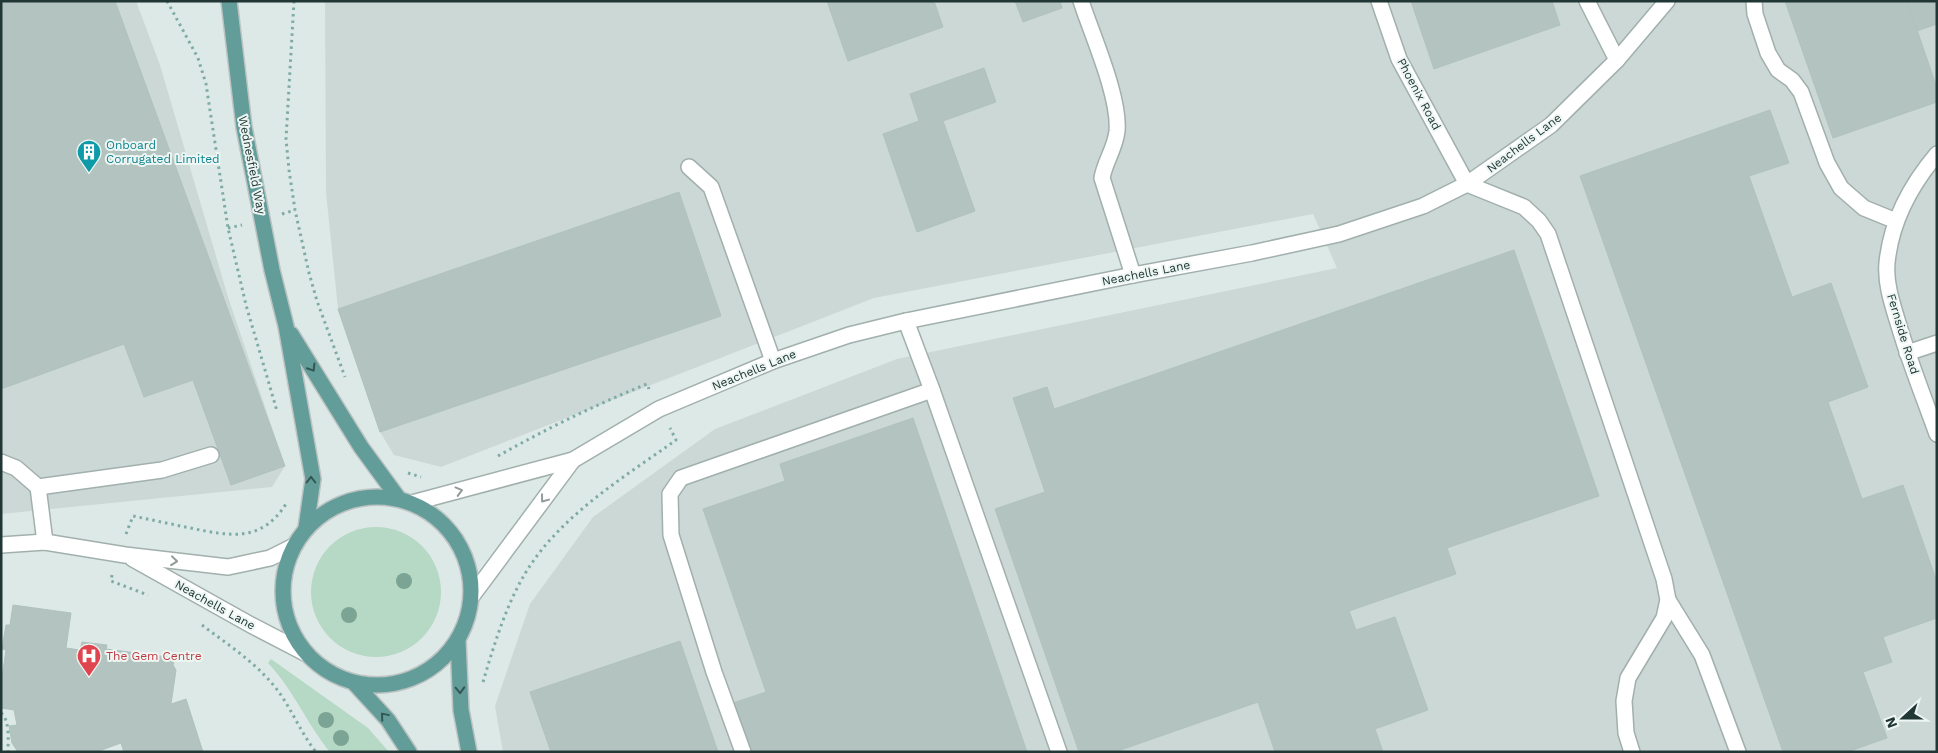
<svg xmlns="http://www.w3.org/2000/svg" width="1938" height="753" viewBox="0 0 1938 753" font-family="'Work Sans',sans-serif">
<rect width="100%" height="100%" fill="#dde9e6"/>
<g fill="#ccd8d5">
<path d="M1 1H136L160 65 228 297 285 466 272 487 1 514Z"/>
<path d="M325 1H1937V752H503L495 706 530 604 593 517 715 429 897 359 1337 268 1313 214 874 298 441 467 394 455 380 432 338 309 326 192Z"/>
</g>
<g fill="#b6d9c6">
<circle cx="376" cy="592" r="65"/>
<path d="M271 659 368 728 389 752H330C307 724 293 689 268 663Z"/>
</g>
<g fill="#b3c3bf" stroke="#b0c2be">
<path d="M1 1H115L285 466 231 485 193 380 144 397 124 344 1 389Z"/>
<path d="M827 1H934L943 27 848 61Z"/>
<path d="M1015 1H1060L1062 8 1023 22Z"/>
<path d="M1411 1H1552L1560 25 1434 69Z"/>
<path d="M1785 1H1907L1937 88V102L1833 138Z"/>
<path d="M1907 1H1937V24L1917 31Z"/>
<path d="M984 68 996 102 943 121 975 211 917 232 883 134 919 121 910 94Z"/>
<path d="M1770 110 1789 163 1749 176 1792 297 1831 283 1868 387 1828 402 1862 499 1903 485 1937 582V618L1883 637 1892 662 1863 672 1887 738 1847 752H1783L1580 176Z"/>
<path d="M679 192 721 316 380 432 338 309Z"/>
<path d="M1514 250 1599 496 1447 548 1456 574 1349 611 1356 630 1395 617 1428 710 1375 729 1383 752H1275L1258 702 1115 752H1079L995 509 1045 492 1013 398 1047 387 1054 409Z"/>
<path d="M913 418 1027 752H750L733 703 766 692 703 509 785 481 780 464Z"/>
<path d="M13 605 71 613 66 648 80 650 82 642 107 645 106 649 175 658 173 665 176 670 171 704 186 699 203 752H124L121 743 96 752H18L12 743 9 726 17 725 14 710 1 708V685L6 650 2 649 6 625H10Z"/>
<path d="M680 641 718 752H551L530 692Z"/>
</g>
<g fill="none" stroke-linecap="round" stroke-linejoin="round">
<defs>
<g id="service">
<path d="M1081 1C1092 35 1120 97 1117 131 1115 149 1105 161 1102 178L1133 275"/>
<path d="M1587 1 1617 60"/>
<path d="M1754 1 1755 14 1768 53 1778 70 1792 80 1801 92 1827 163 1841 188 1864 208 1896 221"/>
<path d="M1937 154C1910 186 1891 221 1887 263 1885 284 1893 306 1899 326 1910 363 1924 398 1937 434"/>
<path d="M689 167 711 187 773 361"/>
<path d="M1467 184 1524 207 1539 221 1548 234 1664 579 1668 600 1664 618 1628 678 1624 701 1626 733 1632 752"/>
<path d="M906 321 932 390 1059 752"/>
<path d="M1907 353 1937 343"/>
<path d="M1 462 16 468 38 487"/>
<path d="M45 542 38 487 162 470 211 455"/>
<path d="M1668 600 1702 655 1738 752"/>
<path d="M743 752 714 672 671 535 670 494 681 478 932 390"/>
</g>
<path id="minor" d="M1379 1 1399 59 1467 184"/>
<g id="tertiary">
<path d="M412 503 573 460 659 409 773 361 849 335 906 321 1133 275 1252 253 1339 234 1423 206 1467 184 1551 125 1617 60 1667 1"/>
<path d="M1 545 45 542 125 555 228 567 270 558 294 546"/>
<path d="M133 559 251 625 305 653"/>
<path d="M472 596 573 460"/>
</g>
<g id="primary">
<path d="M229 1 244 127 272 270 286 326 313 479 306 528"/>
<path d="M291 334 361 447 399 499"/>
<circle cx="377" cy="591" r="94"/>
<path d="M458 641 461 710 469 752"/>
<path d="M355 684 388 720 409 752"/>
</g>
</defs>
<use href="#service" stroke="#a1b0ad" stroke-width="18"/>
<use href="#minor" stroke="#a1b0ad" stroke-width="18"/>
<use href="#tertiary" stroke="#a1b0ad" stroke-width="18"/>
<use href="#primary" stroke="#bcc3c2" stroke-width="18"/>
<g stroke="#7faba5" stroke-width="3" stroke-dasharray="2.5 4" stroke-linecap="butt">
<path d="M167 1 198 58 206 84 228 228 246 305 277 411"/>
<path d="M294 1 286 139 289 170 295 210 309 273 317 301 345 377"/>
<path d="M282 214 295 210"/>
<path d="M228 228 242 225"/>
<path d="M498 456C546 429 595 405 647 384L649 389"/>
<path d="M408 473 421 477"/>
<path d="M126 534 133 516C152 520 171 524 190 528 230 536 261 543 286 504"/>
<path d="M112 575 111 581 148 595"/>
<path d="M202 625C227 644 255 662 275 687 291 707 300 732 316 752"/>
<path d="M483 682C494 645 506 605 526 572 561 515 623 478 676 440L670 428"/>
<path d="M1 713C10 720 8 740 8 752"/>
</g>
<use href="#service" stroke="#fff" stroke-width="15"/>
<use href="#minor" stroke="#fff" stroke-width="15"/>
<use href="#tertiary" stroke="#fff" stroke-width="15"/>
<use href="#primary" stroke="#639d99" stroke-width="15"/>
</g>
<g fill="#7ca494">
<circle cx="404" cy="581" r="8"/>
<circle cx="349" cy="615" r="8"/>
<circle cx="326" cy="720" r="8"/>
<circle cx="341" cy="738" r="8"/>
</g>
<defs><path id="oneway-chevron" d="M-2-3.5L2.5 0L-2 3.5" fill="none" stroke-width="1.6" stroke-linecap="round" stroke-linejoin="round" transform="scale(1.25)"/></defs>
<g stroke="#345653">
<use href="#oneway-chevron" transform="translate(312 368) rotate(58)"/>
<use href="#oneway-chevron" transform="translate(311 480) rotate(-90)"/>
<use href="#oneway-chevron" transform="translate(460 690) rotate(88)"/>
<use href="#oneway-chevron" transform="translate(384 716) rotate(-130)"/>
</g>
<g stroke="#909b9a">
<use href="#oneway-chevron" transform="translate(459 491) rotate(-15)"/>
<use href="#oneway-chevron" transform="translate(544 499) rotate(127)"/>
<use href="#oneway-chevron" transform="translate(174 561) rotate(6)"/>
</g>
<defs>
<symbol id="building-pin" viewBox="-11 -11 22 30"><path d="M0 17L-7.5 6A9.5 9.5 0 1 1 7.5 6Z" fill="#0f9aa8" stroke="#edf6f3"/><path d="M-4-6H4V6H1V3H-1V6H-4ZM-2.5-4.3h1.7v1.8h-1.7ZM.8-4.3h1.7v1.8H.8ZM-2.5-1h1.7V.8h-1.7ZM.8-1h1.7V.8H.8Z" fill="#fff"/></symbol>
<symbol id="hospital-pin" viewBox="-11 -11 22 30"><path d="M0 17L-7.5 6A9.5 9.5 0 1 1 7.5 6Z" fill="#e0444e" stroke="#edf6f3"/><path d="M-5-5h3v3.5h4V-5h3V5h-3V1.5h-4V5h-3Z" fill="#fff"/></symbol>
</defs>
<g fill-rule="evenodd">
<use href="#building-pin" x="75" y="138" width="28" height="38"/>
<use href="#hospital-pin" x="75" y="642" width="28" height="38"/>
</g>
<g text-anchor="middle" dominant-baseline="central" stroke-width="4" stroke-linejoin="round" paint-order="stroke">
<g font-size="12" fill="#203735" stroke="#edf6f3">
<text transform="translate(1419 94) rotate(62)">Phoenix Road</text>
<text transform="translate(1524 143) rotate(-37)">Neachells Lane</text>
<text transform="translate(252 165) rotate(79)">Wednesfield Way</text>
<text transform="translate(1146 273) rotate(-11)">Neachells Lane</text>
<text transform="translate(1903 334) rotate(73)">Fernside Road</text>
<text transform="translate(754 370) rotate(-22)">Neachells Lane</text>
<text transform="translate(215 605) rotate(29)">Neachells Lane</text>
</g>
<g font-size="12" fill="#0d838f" stroke="#edf6f3" text-anchor="start">
<text x="106" y="145">Onboard<tspan x="106" dy="14">Corrugated Limited</tspan></text>
</g>
<g font-size="12" fill="#be3a42" stroke="#edf6f3" text-anchor="start">
<text x="106" y="656">The Gem Centre</text>
</g>
</g>
<rect width="1938" height="753" fill="none" stroke="#203735" stroke-width="5"/>
<g transform="translate(1903 718) rotate(249)" stroke="#edf6f3" stroke-width="4" paint-order="stroke">
<path d="M0-4L9 19L0 12L-9 19Z" fill="#203735"/>
<text y="-8" font-size="14" font-weight="bold" text-anchor="middle" fill="#203735">N</text>
</g>
</svg>
